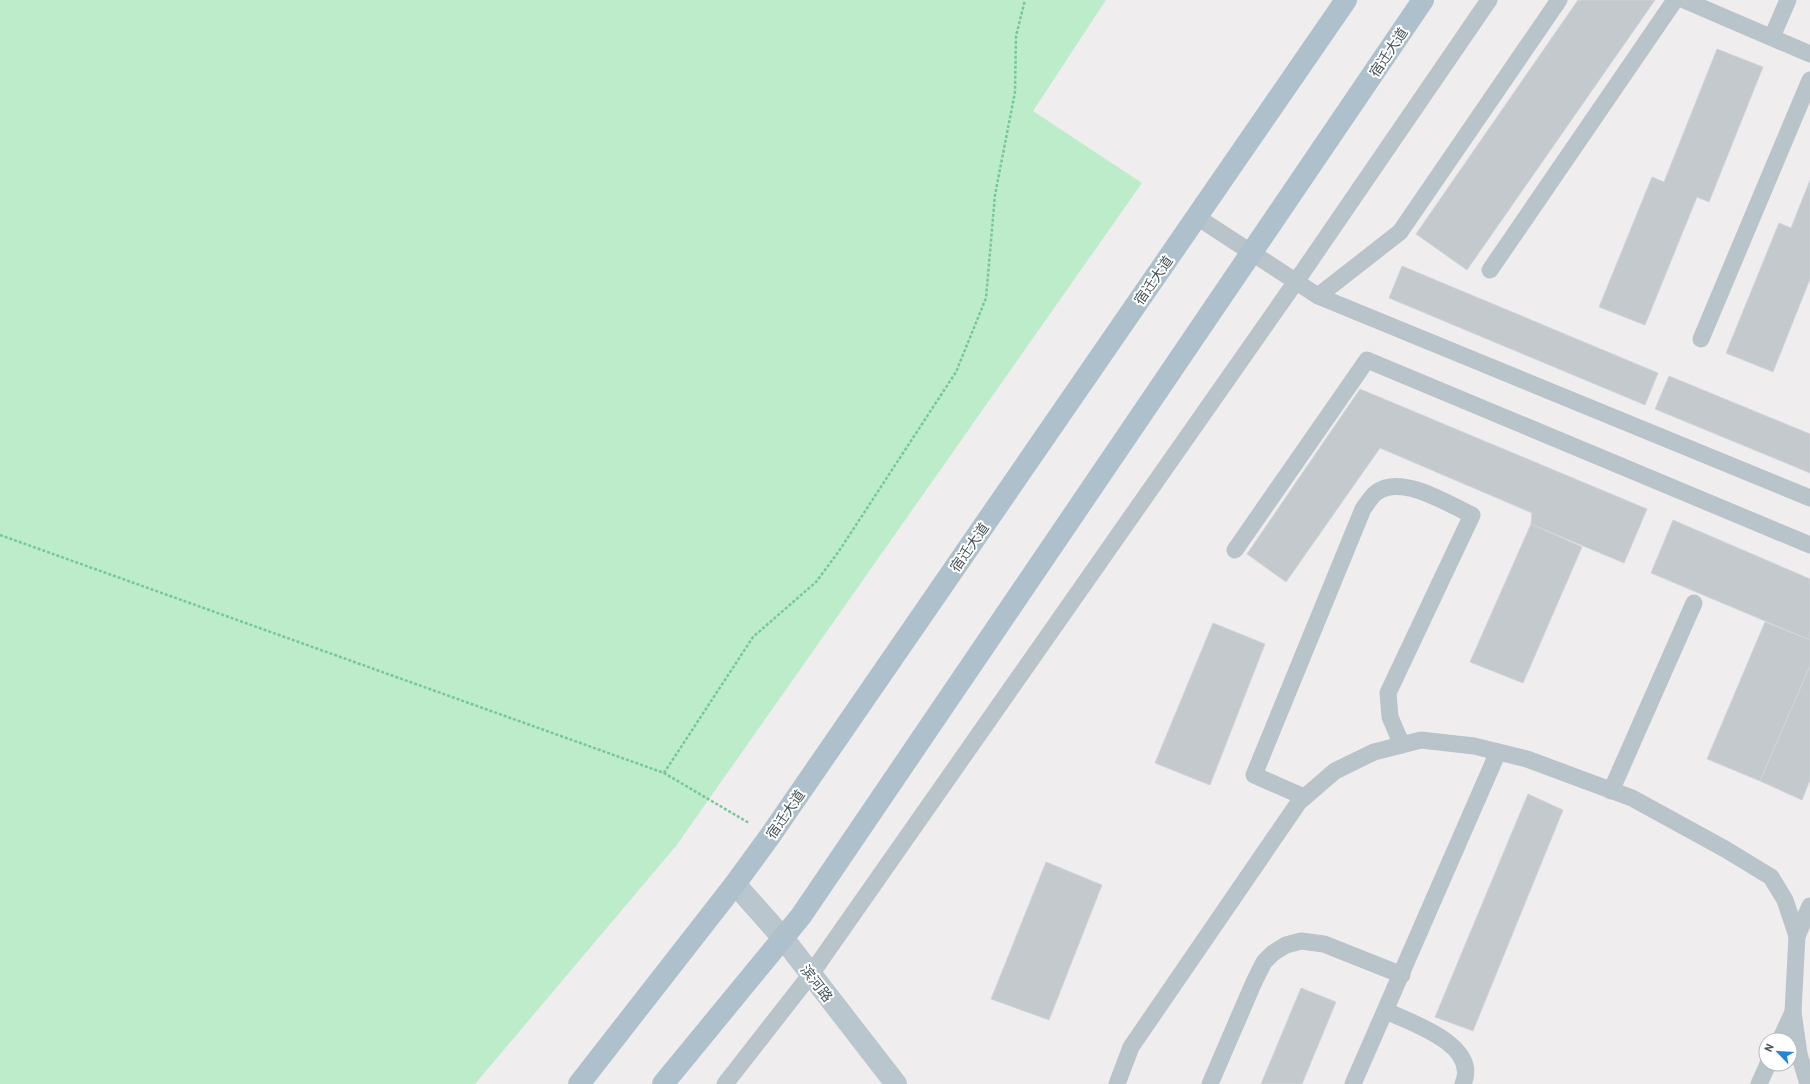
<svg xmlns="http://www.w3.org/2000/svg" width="1810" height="1084" viewBox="0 0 1810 1084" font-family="Barlow,'Noto Sans SC',sans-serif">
<rect width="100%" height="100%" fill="#f0edee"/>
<path fill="#bdecca" d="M0 0H1106L1033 111 1142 183 676 846 475 1084H0Z"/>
<g fill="#c4c9cd" stroke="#d1d4d9">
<path d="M1578 0H1655L1467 270 1416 234Z"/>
<path d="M1717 49 1763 67 1709 202 1697 197 1645 325 1599 307 1652 177 1664 182Z"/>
<path d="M1810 180V279L1773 372 1726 353 1779 223 1791 228Z"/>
<path d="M1402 266 1658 373 1645 405 1389 298Z"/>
<path d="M1669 376 1810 434V473L1655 409Z"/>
<path d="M1360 389 1647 509 1624 563 1531 524 1532 513 1380 448 1286 582 1247 554Z"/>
<path d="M1673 520 1810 579V640L1651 573Z"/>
<path d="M1531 524 1582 547 1523 683 1470 662Z"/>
<path d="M1765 622 1810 640V666L1760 781 1707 759Z"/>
<path d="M1213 623 1265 644 1210 785 1155 763Z"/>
<path d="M1810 666V780L1802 800 1760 781Z"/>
<path d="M1528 794 1563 810 1473 1031 1435 1017Z"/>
<path d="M1046 862 1102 885 1049 1020 991 999Z"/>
<path d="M1301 988 1336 1002 1302 1084H1261Z"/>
</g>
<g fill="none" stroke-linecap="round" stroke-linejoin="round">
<g stroke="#77c896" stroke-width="2.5" stroke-dasharray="3 2" stroke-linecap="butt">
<path d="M0 535 664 773 749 823"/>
<path d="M664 773 753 637 816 582 839 551 956 372 986 298 995 195 1015 92 1016 36 1025 0"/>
</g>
<g stroke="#b9c4ca" stroke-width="17">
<path d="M1684 0 1810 54"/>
<path d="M1772 37 1788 0"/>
<path d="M1197 217 1318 296 1810 498"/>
<path d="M1490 270 1675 0"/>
<path d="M1318 296 1400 232 1559 0"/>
<path d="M1701 339 1810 80"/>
<path d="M1235 550 1367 360 1810 545"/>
<path d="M1611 791 1694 603"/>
<path d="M1304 797 1254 775 1363 509C1367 504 1371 496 1377 492 1402 474 1448 504 1472 515L1388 693 1390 717 1402 745"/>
<path d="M1797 936 1810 906"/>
<path d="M1386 1011C1412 1023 1480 1045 1463 1084"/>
<path d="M1780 1040 1793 1012"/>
<path d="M725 1084 811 974 1304 270 1489 0"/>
<path d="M1117 1084 1131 1047 1299 802 1335 771 1374 752 1421 740 1474 746 1527 759 1632 798 1725 849 1771 877 1785 900 1797 936 1793 1012 1799 1054 1808 1084"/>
<path d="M1210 1084 1254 982 1264 962 1273 953 1286 945 1301 941 1324 944 1402 975"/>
<path d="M1353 1084 1498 752"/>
<path d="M1759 1084 1768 1064"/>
</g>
<path stroke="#bac6ce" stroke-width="22" d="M735 884 783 938 896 1084"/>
<g stroke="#aec0cb" stroke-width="22">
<path d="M579 1084 735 884 770 836 1346 0"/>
<path d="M663 1084 801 916 1423 0"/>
</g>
</g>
<g text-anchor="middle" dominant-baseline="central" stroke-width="4" stroke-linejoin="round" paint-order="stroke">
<g font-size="14" fill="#46535a" stroke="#fff">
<text transform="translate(1388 52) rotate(-56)">宿迁大道</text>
<text transform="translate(1153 280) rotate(-55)">宿迁大道</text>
<text transform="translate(969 547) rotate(-55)">宿迁大道</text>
<text transform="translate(785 814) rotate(-55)">宿迁大道</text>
<text transform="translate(817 983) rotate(52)">滨河路</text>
</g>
</g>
<g transform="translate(1778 1052) rotate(295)"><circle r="19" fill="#ffffff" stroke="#b5babd"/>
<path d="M0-3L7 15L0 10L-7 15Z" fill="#2286d5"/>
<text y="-6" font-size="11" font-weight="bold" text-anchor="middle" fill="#46535a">N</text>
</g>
</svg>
